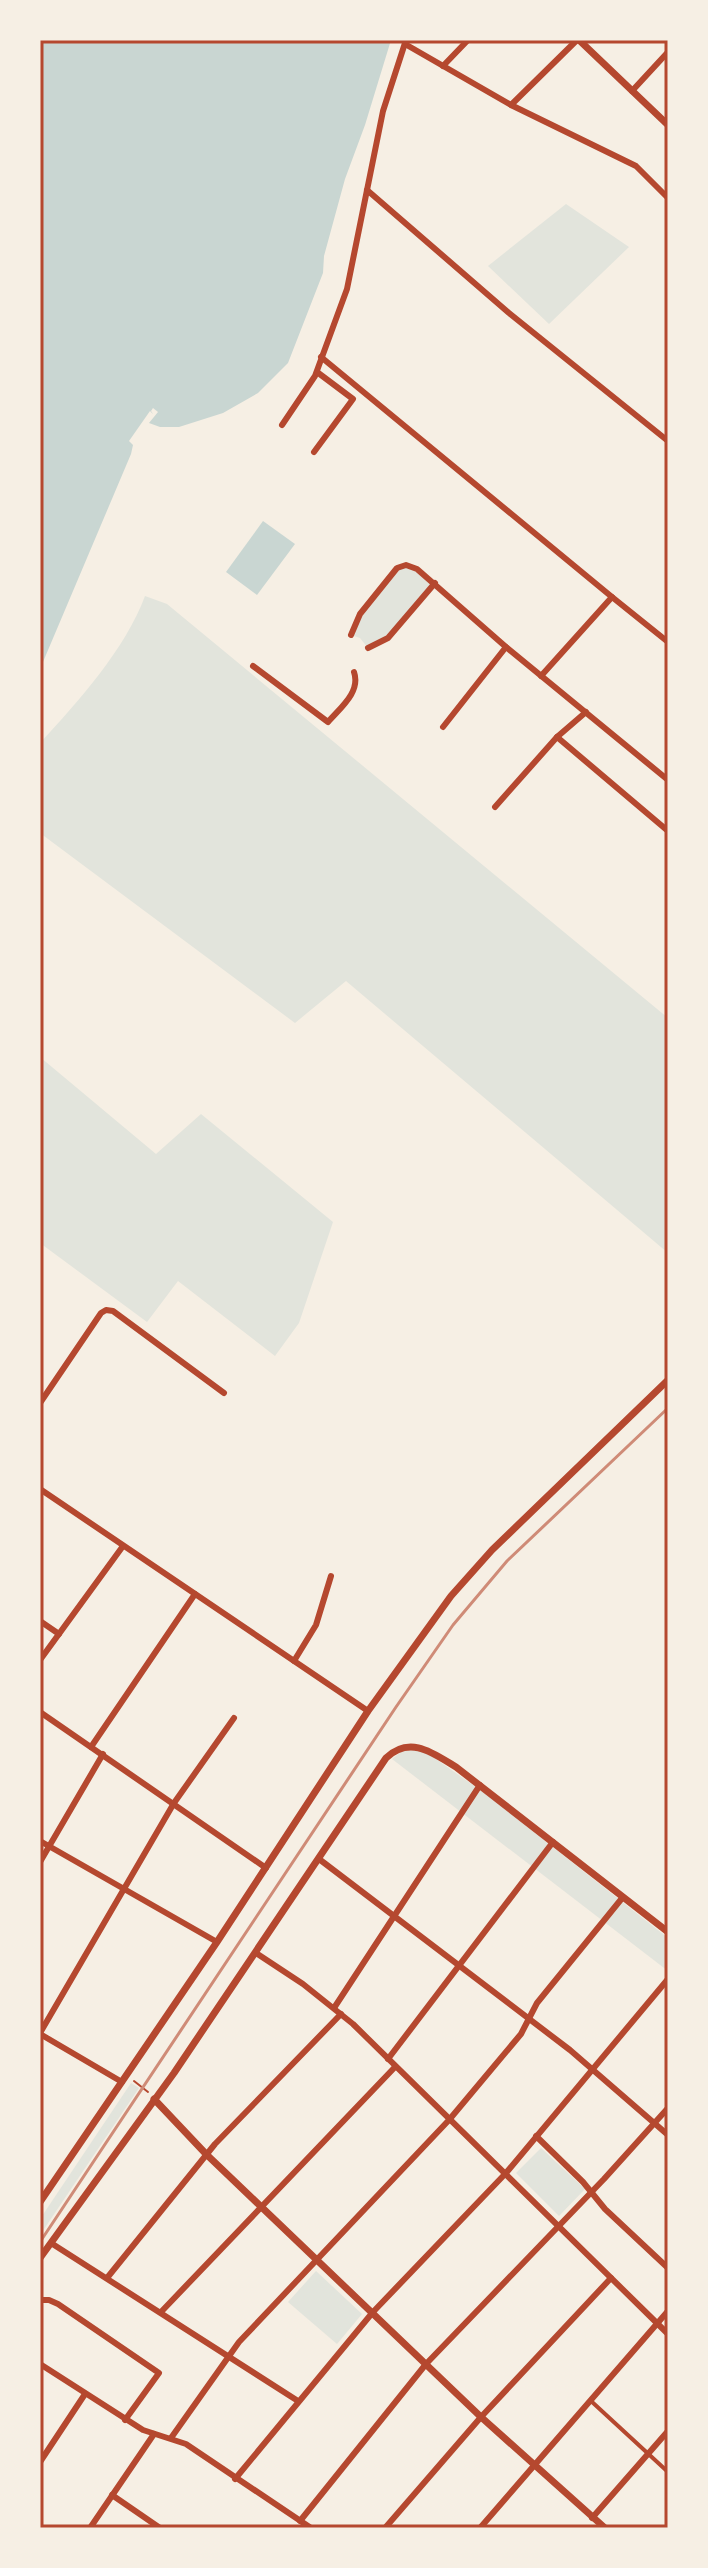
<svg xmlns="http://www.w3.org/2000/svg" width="708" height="2568" viewBox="0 0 708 2568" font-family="Montserrat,sans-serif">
<rect width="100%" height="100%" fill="#f6efe4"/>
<g fill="#e2e4dc">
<path d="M566 204 629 247 549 324 488 266Z"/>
<path d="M406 565 435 583 388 638 368 648 360 638 351 635 358 618 397 568Z"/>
<path d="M145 596 167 604 668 1018V1253L346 981 295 1023 40 833V743C78 702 126 648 145 596Z"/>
<path d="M40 1057 156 1154 201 1114 333 1222 299 1323 275 1356 178 1281 147 1322 40 1243Z"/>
<path d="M413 1749 423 1750 483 1792 668 1938V1971L392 1759 401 1752Z"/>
<path d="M131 2083 139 2088 40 2235V2219Z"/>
<path d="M541 2148 585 2189 559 2216 516 2173Z"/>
<path d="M316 2271 362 2314 337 2344 288 2302Z"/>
</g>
<g fill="#c9d6d2">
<path d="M40 40H391L365 125 345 179 324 256 323 273 288 363 258 393 223 413 179 427H160L149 423 158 412 153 408 151 411 153 414 150 411 129 441 133 445 131 454 40 669Z"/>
<path d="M263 521 295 544 257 595 226 572Z"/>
</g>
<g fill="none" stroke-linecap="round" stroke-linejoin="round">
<path stroke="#b5482f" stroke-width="2" d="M134 2081 148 2092"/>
<path stroke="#b5482f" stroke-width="4" d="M591 2401 668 2472"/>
<g stroke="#b5482f" stroke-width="6">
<path d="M405 44 511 105 636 166 668 198"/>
<path d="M443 66 468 40"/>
<path d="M632 91 668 52"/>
<path d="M511 105 577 40"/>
<path d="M367 190 509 313 668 441"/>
<path d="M321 357 612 597 541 676"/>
<path d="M282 425 315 376 347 289 383 111 406 40"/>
<path d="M314 452 353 399 317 372"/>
<path d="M612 597 668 642"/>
<path d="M351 635 360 614 397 568 406 565 417 569 506 647 668 780"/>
<path d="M368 648 388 638 435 583"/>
<path d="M253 666 328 722C340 708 361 692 354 672"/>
<path d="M443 727 506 647"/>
<path d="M557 737 668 831"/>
<path d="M495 807 557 737 586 712"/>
<path d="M40 1403 101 1313 106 1310 113 1311 224 1393"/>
<path d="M40 1489 368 1711"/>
<path d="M40 1621 59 1634"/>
<path d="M40 1660 123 1546"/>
<path d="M294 1661 316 1625 331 1576"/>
<path d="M40 1712 266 1868"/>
<path d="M91 1747 195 1594"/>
<path d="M40 1841 217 1942"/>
<path d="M319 1859 570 2050 668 2135"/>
<path d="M40 1862 103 1754"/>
<path d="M256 1953 303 1984 353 2024 668 2334"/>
<path d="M334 2008 480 1785"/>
<path d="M40 2033 174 1803 234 1718"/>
<path d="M40 2034 122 2082"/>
<path d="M388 2059 553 1842"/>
<path d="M536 2136 583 2182 605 2209 668 2268"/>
<path d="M51 2243 298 2401"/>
<path d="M107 2278 215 2144 341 2014"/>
<path d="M40 2300H49L58 2304 159 2373 125 2420"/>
<path d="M161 2312 395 2067"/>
<path d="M40 2364 143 2430 186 2444 311 2528"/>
<path d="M171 2438 239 2342 449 2120 521 2034 537 2003 623 1897"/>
<path d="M40 2462 85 2394"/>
<path d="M235 2479 373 2312 506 2173 668 1979"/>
<path d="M112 2495 160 2528"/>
<path d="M592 2518 668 2431"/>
<path d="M300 2521 426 2364 604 2179 668 2108"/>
<path d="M90 2528 154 2434"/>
<path d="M385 2528 481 2417 611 2278"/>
<path d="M480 2528 668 2311"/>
</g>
<g stroke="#b5482f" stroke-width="7">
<path d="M579 40 668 125"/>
<path d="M154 2099 206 2154 481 2417 605 2528"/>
<path d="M40 2202 217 1942 368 1711 451 1596 492 1550 668 1380"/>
<path d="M40 2258 174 2073 386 1758C410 1735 433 1753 456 1767L668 1932"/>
</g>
<path stroke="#cf8b77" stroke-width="3" d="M40 2242 396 1707 453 1625 507 1561 668 1408"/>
</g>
<rect width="708" height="2568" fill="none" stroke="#f6efe4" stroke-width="84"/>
<rect x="42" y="42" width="624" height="2484" fill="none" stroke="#b5482f" stroke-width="3"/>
</svg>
